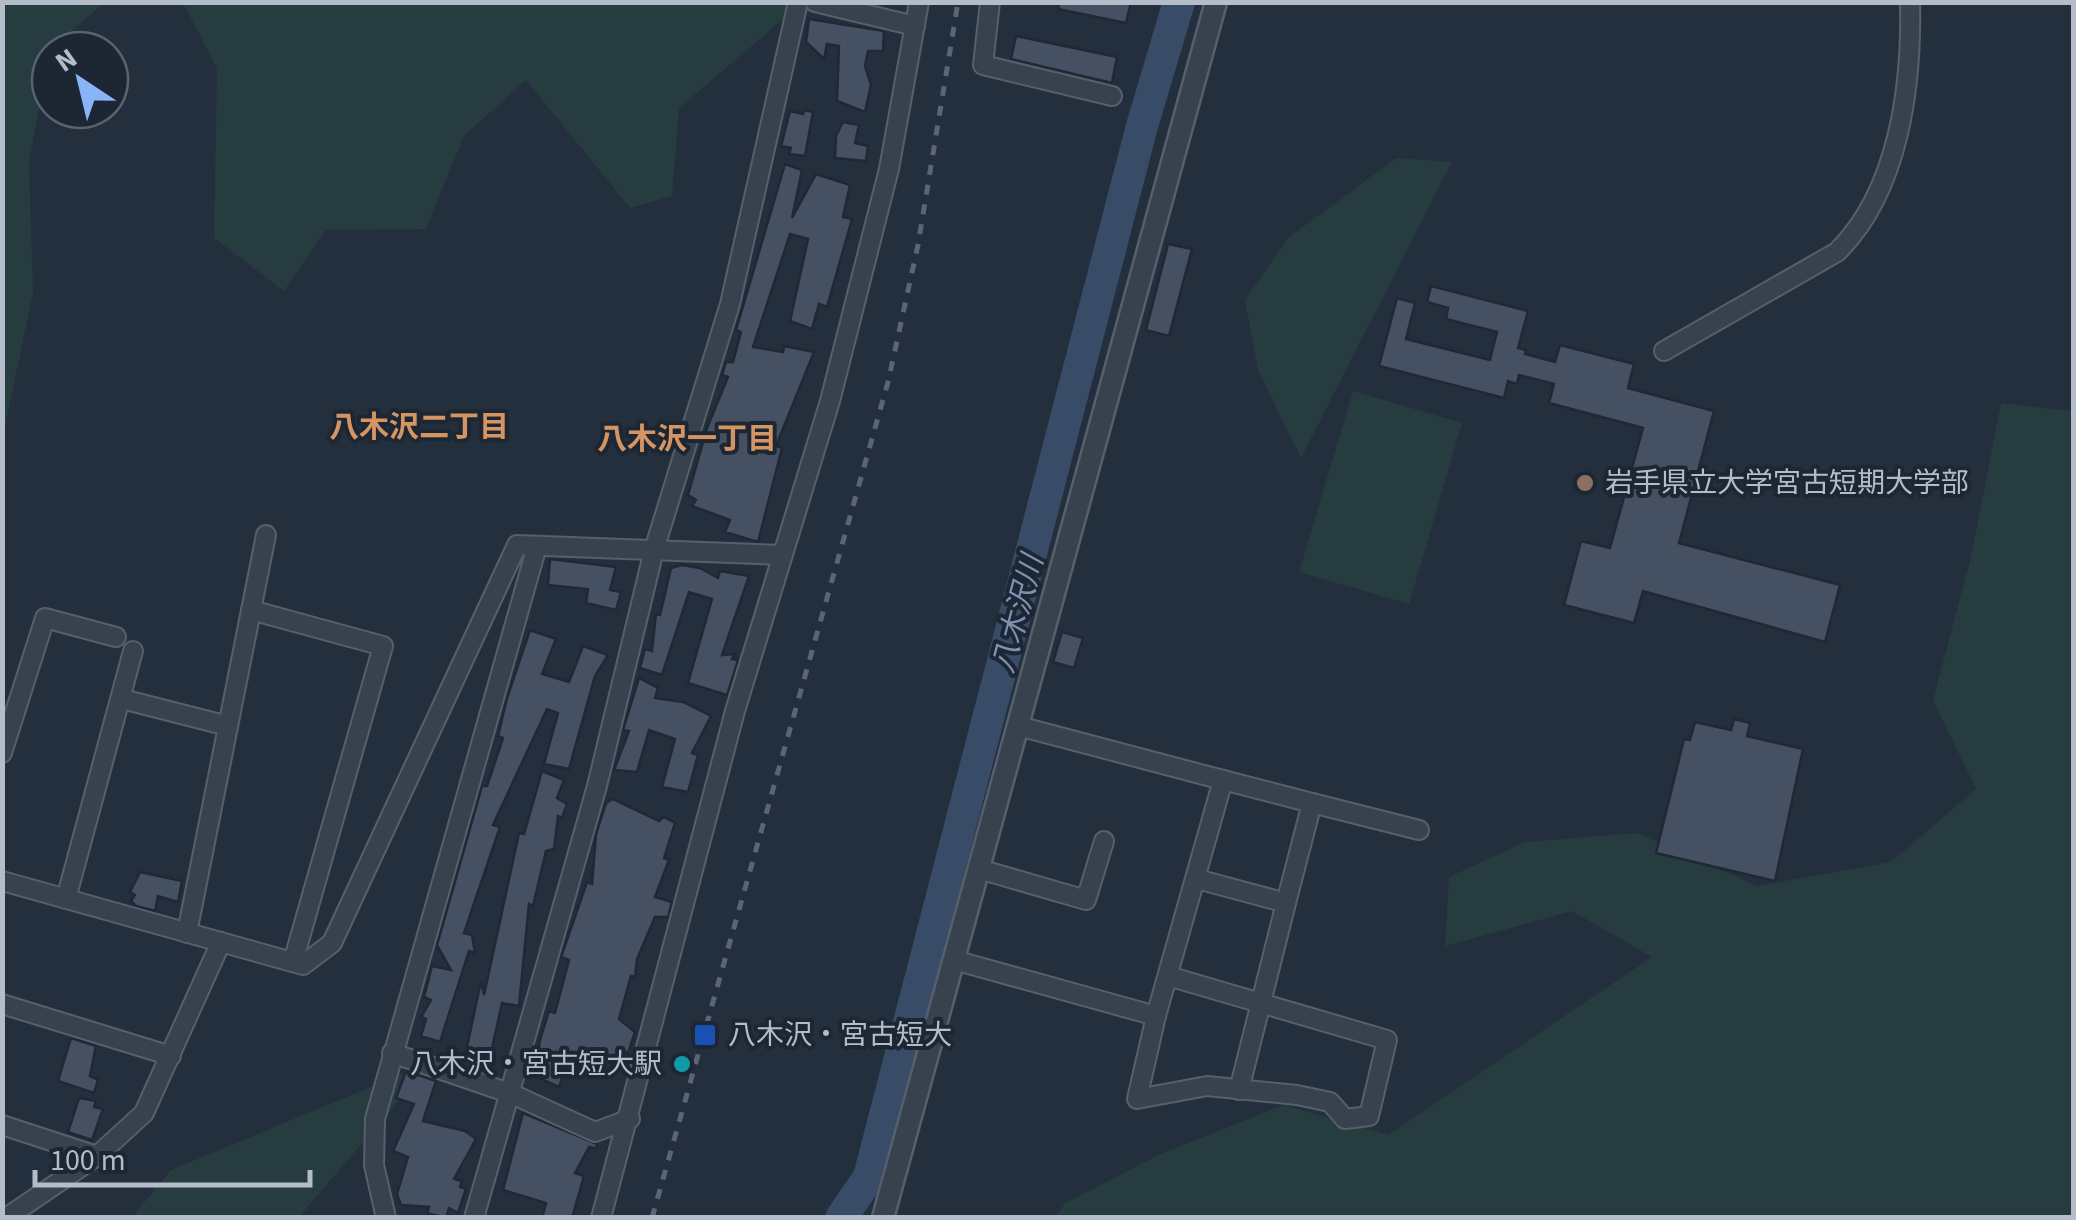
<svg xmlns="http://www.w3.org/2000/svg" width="2076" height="1220" viewBox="0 0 2076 1220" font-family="'Source Sans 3','Noto Sans JP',sans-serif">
<rect width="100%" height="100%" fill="#242f3e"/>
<g fill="#263c3f">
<path d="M3 2 104 3 50 50 29 162 33 293 3 435Z"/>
<path d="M183 3H802L679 108 672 196 630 208 526 80 464 136 426 229 326 230 284 291 214 238 217 68Z"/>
<path d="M1396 158 1452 162 1301 458 1258 370 1245 300 1288 238Z"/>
<path d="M1353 391 1462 423 1409 604 1299 572Z"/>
<path d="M2001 403 2073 411V1217L1055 1218 1065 1203 1165 1152 1284 1105 1388 1135 1652 957 1572 911 1445 946 1449 877 1525 842 1637 833 1757 886 1891 862 1976 789 1933 700 1971 557Z"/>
<path d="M433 1061 299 1217 131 1218 171 1170Z"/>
</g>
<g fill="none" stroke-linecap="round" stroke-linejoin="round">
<path stroke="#394c67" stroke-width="32" d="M841 1218 869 1177 1142 126 1179 2"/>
</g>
<g fill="#455162" stroke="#1f2835" stroke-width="2.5">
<path d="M1059 2H1131L1126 23 1058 9Z"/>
<path d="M809 19 884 31 883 51H868L865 66 871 85 865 112 837 101 839 46 827 44 824 59 806 42Z"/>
<path d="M1016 36 1117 57 1112 83 1011 59Z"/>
<path d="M805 110 813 112 805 156 789 154 791 148 781 146 790 111 803 114Z"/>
<path d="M843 122 859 125 855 143 868 146 866 161 835 158 836 136Z"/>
<path d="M785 164 802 170 792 218 816 174 850 185 843 217 852 219 827 307 819 304 812 329 790 321 808 239 790 234 753 347 783 352 784 346 814 352 776 446 782 448 758 542 725 532 730 520 692 506 696 500 688 495 707 428 728 377 722 375 726 362H733L741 332 736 330Z"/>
<path d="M1168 244 1192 249 1169 336 1146 330Z"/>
<path d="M1431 286 1528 311 1518 348 1526 350 1525 354 1555 362 1560 345 1634 364 1628 388 1714 411 1679 543 1840 585 1825 642 1643 591 1634 623 1564 605 1581 541 1610 548 1643 428 1549 403 1554 384 1519 375 1517 384 1508 381 1504 398 1379 366 1397 298 1415 303 1406 339 1490 360 1497 332 1446 319 1448 308 1427 302Z"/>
<path d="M550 559 616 567 610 590 621 592 616 610 586 603 588 589 548 585Z"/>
<path d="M682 565 700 568 718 578 720 571 749 576 722 655 735 654 732 659 738 660 727 695 688 683 712 599 689 592 662 675 640 668 645 649 652 651 656 614 660 615 671 568Z"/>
<path d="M530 630 556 639 542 674 569 682 583 646 608 655 595 676 569 769 544 764 558 713 547 709 493 825 500 827 464 933 472 935 475 953 469 951 440 1042 421 1036 426 1019 421 1017 431 1000 424 997 432 966 451 970 437 945 482 786H487L503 738 498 736 507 698Z"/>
<path d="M1062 632 1083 638 1074 668 1053 662Z"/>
<path d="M639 678 658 688 655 698 683 702 711 716 692 753 698 755 688 792 662 787 675 739 649 730 637 772 614 770 629 731 623 730Z"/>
<path d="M1734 719 1750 723 1747 736 1803 749 1775 881 1656 853 1684 739 1690 740 1695 722 1731 730Z"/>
<path d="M542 771 564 780 557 798 567 804 562 818 558 816 554 849 546 851 533 906 529 904 519 1006 502 1003 491 1053 467 1047 481 981 484 995 519 833 524 834Z"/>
<path d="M613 799 659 821 664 817 675 823 664 858 669 860 655 897 672 902 668 917H655L637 959 635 977 631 976 619 1019 635 1032 628 1053 621 1050 619 1061 572 1052 570 1068 565 1069 559 1087 534 1076 540 1040 549 1011 555 1013 569 960 561 957 587 882 592 884 596 834 606 803Z"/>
<path d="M140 872 182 881 178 902 158 896 155 911 136 906 131 901 135 895 130 892Z"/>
<path d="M71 1038 96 1046 90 1076 98 1080 94 1093 58 1081Z"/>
<path d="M406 1071 436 1081 423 1121 465 1131 476 1139 454 1179 462 1181 460 1187 466 1189 458 1213 449 1208 446 1218 427 1213 429 1207 401 1205 397 1194 408 1157 393 1151 414 1104 396 1098Z"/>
<path d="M79 1098 96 1101 94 1107 103 1109 92 1140 68 1132Z"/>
<path d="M523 1113 597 1144 596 1148 589 1147 575 1173 584 1176 572 1218H542L546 1203 503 1190Z"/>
</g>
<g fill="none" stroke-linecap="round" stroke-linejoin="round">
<defs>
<g id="minor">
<path d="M815 2 915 26"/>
<path d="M990 2 983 65 1112 96"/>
<path d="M1664 351 1837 252C1899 191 1912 86 1910 2"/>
<path d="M251 610 383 646 293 962"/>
<path d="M122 699 228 726"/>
<path d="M1018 726 1223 780"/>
<path d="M2 753 45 618 116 637"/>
<path d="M979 869 1086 900 1104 841"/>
<path d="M1197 879 1286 903 1312 803 1419 830"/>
<path d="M2 881 303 965 332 943 517 545 782 555"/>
<path d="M66 899 133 651"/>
<path d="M187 933 266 535"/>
<path d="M954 960 1156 1016 1223 780 1312 803"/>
<path d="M2 1004 171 1056"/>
<path d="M1156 1016 1137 1099 1207 1086 1297 1095 1330 1102 1345 1119 1369 1116 1387 1040 1168 976"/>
<path d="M392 1053 512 1094 595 1132 630 1119"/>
<path d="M1239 1090 1286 903"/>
<path d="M2 1125 97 1156"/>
<path d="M6 1218 97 1156 144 1113 221 942"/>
<path d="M386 1218 374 1165 375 1119 537 546"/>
<path d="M474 1218 597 786 654 550 730 304 798 2"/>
<path d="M601 1218 735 711 830 401 889 169 919 2"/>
</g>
<path id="tertiary" d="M883 1218 1216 2"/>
</defs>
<use href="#minor" stroke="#565f6c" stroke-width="22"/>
<use href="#tertiary" stroke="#565f6c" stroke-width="25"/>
<use href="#minor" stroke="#38414e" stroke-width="18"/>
<use href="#tertiary" stroke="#38414e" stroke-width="20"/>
<path stroke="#5a6575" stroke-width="5" stroke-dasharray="10 10" stroke-linecap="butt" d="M652 1218 888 382 918 245 958 2"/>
</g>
<circle fill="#8d6e63" stroke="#1d2633" stroke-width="4" cx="1585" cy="483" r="10"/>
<rect fill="#1a4fb4" stroke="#1d2633" stroke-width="4" x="693" y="1023" width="24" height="24" rx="5"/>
<circle fill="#0f9aa8" stroke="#1d2633" stroke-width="4" cx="682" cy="1064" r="10"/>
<g text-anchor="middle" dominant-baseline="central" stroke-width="8" stroke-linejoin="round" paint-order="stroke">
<g font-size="28" fill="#b4bcc9" stroke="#1d2633" text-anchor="start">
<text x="1605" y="483">岩手県立大学宮古短期大学部</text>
<text x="728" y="1035">八木沢・宮古短大</text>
<text x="662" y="1064" text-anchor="end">八木沢・宮古短大駅</text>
</g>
<g font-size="30" font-weight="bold" fill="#d59563" stroke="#1d2633">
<text x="419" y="427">八木沢二丁目</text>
<text x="687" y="439">八木沢一丁目</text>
</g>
<g font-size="30" font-style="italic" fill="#7c92b1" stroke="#1d2633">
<text transform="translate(1018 614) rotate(-75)">八木沢川</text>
</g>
</g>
<rect width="2076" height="1220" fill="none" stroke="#b4bcc9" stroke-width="10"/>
<g transform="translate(80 80) rotate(325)"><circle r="48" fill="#1d2633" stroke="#59626f" stroke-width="2.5"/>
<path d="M0-8L18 38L0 25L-18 38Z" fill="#8ab4f8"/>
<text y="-15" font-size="28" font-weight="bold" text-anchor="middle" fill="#b4bcc9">N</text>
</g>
<path d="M35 1170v15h275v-15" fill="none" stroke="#b4bcc9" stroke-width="5"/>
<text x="50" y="1170" font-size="30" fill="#b4bcc9" stroke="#1d2633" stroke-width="8" paint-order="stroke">100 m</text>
</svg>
